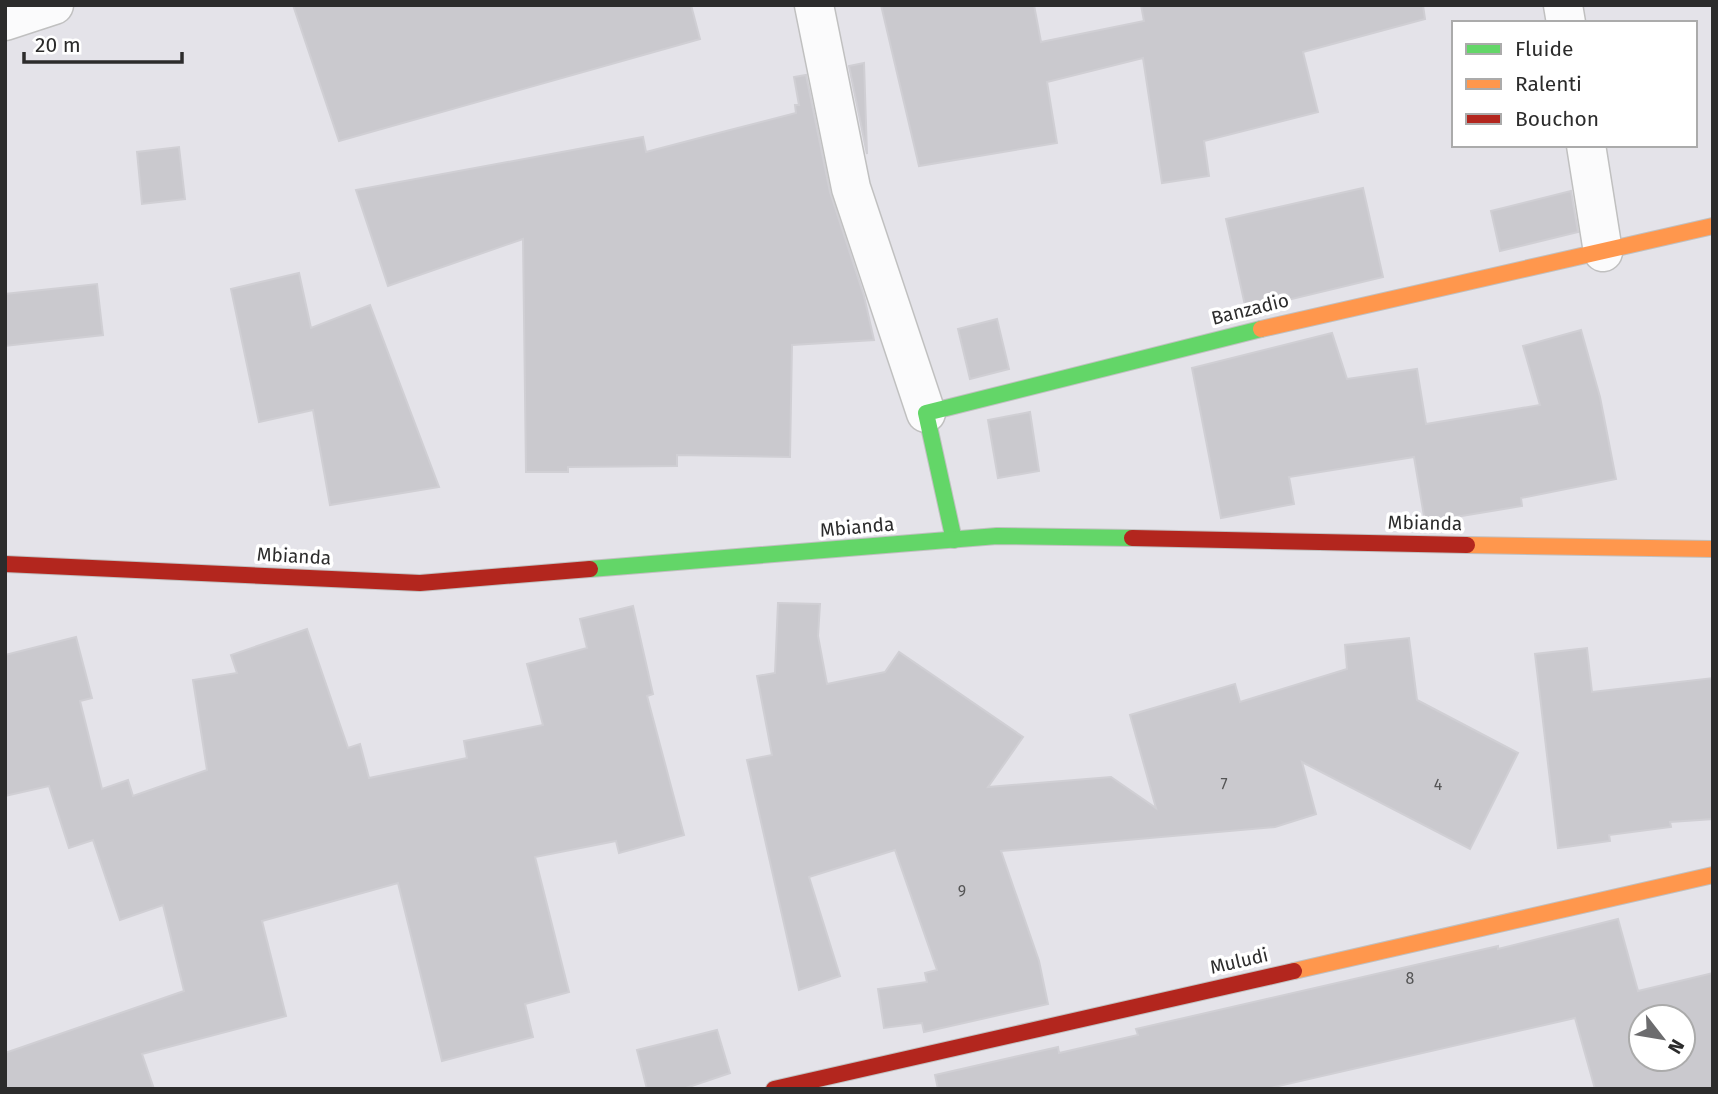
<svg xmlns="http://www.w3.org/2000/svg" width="1718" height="1094" viewBox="0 0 1718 1094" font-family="'Fira Sans',sans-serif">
<rect width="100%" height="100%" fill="#e4e3e9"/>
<g fill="#cac9ce" stroke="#d0cfd4" stroke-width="2" fill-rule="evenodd">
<path d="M293 5H691L700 39 339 141Z"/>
<path d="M881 5H1034L1041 42 1144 21 1141 5H1423L1425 19 1303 52 1318 112 1204 141 1209 176 1162 183 1143 58 1047 82 1057 143 919 166Z"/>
<path d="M864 63 867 154 849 66Z"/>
<path d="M806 75 830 192 864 296 874 340 792 345 790 457 677 455V466L568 467V472H526L523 239 388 286 356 190 643 137 646 152 730 130 796 113 795 105H799L794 77Z"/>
<path d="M179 147 185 199 142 204 137 152Z"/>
<path d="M1363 188 1383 277 1246 310 1226 219Z"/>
<path d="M1571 191 1578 232 1500 251 1491 211Z"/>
<path d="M299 273 311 328 370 305 439 487 330 505 313 410 259 422 231 289Z"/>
<path d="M97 284 103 335 5 346V294Z"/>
<path d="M997 319 1009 369 970 379 958 329Z"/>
<path d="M1581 330 1600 397 1616 479 1521 498 1522 506 1425 522 1414 457 1289 477 1294 504 1221 518 1192 368 1332 333 1347 379 1417 369 1426 424 1540 405 1523 346Z"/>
<path d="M1030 412 1039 471 998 478 988 420Z"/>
<path d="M778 603 820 604 818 636 827 684 885 672 899 652 1023 737 988 787 1111 777 1156 808 1130 715 1235 684 1240 702 1347 669 1345 645 1409 638 1417 700 1518 753 1470 849 1302 762 1316 814 1275 827 1001 851 1039 961 1048 1004 924 1032 922 1023 884 1028 878 989 927 982 925 973 937 970 895 850 809 877 840 976 799 990 747 760 772 755 757 676 775 673Z"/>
<path d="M633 606 653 694 647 696 684 835 619 853 616 841 535 857 569 992 525 1004 533 1037 442 1061 398 883 262 921 286 1016 142 1054 154 1089H5V1053L184 991 163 905 120 920 93 840 69 848 49 786 5 796V655L76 637 92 698 80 701 102 789 128 780 133 796 207 770 193 680 237 673 231 655 307 629 348 748 360 744 369 778 467 758 464 741 543 725 527 664 587 648 580 619Z"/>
<path d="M1587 648 1592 692 1713 678V819L1670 822 1671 827 1609 835 1610 841 1558 848 1535 654Z"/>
<path d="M1618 919 1638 991 1713 973V1089H1595L1575 1018 1266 1089H938L935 1075 1058 1047 1059 1053 1138 1035 1136 1029 1498 946V949ZM1641 1017H1683V1059H1641Z"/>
<path d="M717 1030 730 1073 683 1089H647L637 1050Z"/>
</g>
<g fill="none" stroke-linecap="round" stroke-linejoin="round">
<defs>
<g id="street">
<path d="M814 5 851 188 926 413"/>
<path d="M1563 5 1566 23"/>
<path d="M5 21 54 5"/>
<path d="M1586 145 1603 252"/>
</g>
<g id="fast">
<path d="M954 540 926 413 1261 329"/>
<path d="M590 569 997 536 1132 538"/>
</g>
<g id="slow">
<path d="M1261 329 1713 226"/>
<path d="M1467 545 1713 549"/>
<path d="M1294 971 1713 875"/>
</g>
<g id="jam">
<path d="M1132 538 1467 545"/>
<path d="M5 564 420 583 590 569"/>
<path d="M774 1089 1294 971"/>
</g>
</defs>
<use href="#street" stroke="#c0c0c0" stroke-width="41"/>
<use href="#fast" stroke="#c0c0c0" stroke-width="18"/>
<use href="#slow" stroke="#c0c0c0" stroke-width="18"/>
<use href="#jam" stroke="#c0c0c0" stroke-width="18"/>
<use href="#street" stroke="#fbfbfc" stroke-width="38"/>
<use href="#fast" stroke="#63d668" stroke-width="16"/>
<use href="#slow" stroke="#ff974d" stroke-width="16"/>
<use href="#jam" stroke="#b3261e" stroke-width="16"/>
</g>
<g text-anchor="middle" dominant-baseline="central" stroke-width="7" stroke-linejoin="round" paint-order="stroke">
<g font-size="16" fill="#555556">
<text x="1224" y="784">7</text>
<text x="1438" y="784">4</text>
<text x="962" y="891">9</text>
<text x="1410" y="978">8</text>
</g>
<g font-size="19" fill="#2c2c2c" stroke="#fff">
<text transform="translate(1250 309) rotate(-14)">Banzadio</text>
<text transform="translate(1425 523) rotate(1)">Mbianda</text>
<text transform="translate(857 527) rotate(-5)">Mbianda</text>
<text transform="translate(294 556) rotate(3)">Mbianda</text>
<text transform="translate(1239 961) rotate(-13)">Muludi</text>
</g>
</g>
<rect width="1718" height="1094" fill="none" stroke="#2c2c2c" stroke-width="14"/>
<rect x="1452" y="21" width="245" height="126" fill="#ffffff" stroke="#ababab" stroke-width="2"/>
<rect x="1466" y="44" width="35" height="10" fill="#63d668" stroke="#ababab" stroke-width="2"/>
<text x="1515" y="56" font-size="21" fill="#2c2c2c">Fluide</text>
<rect x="1466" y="79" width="35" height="10" fill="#ff974d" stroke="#ababab" stroke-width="2"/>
<text x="1515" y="91" font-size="21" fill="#2c2c2c">Ralenti</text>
<rect x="1466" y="114" width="35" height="10" fill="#b3261e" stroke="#ababab" stroke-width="2"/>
<text x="1515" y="126" font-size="21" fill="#2c2c2c">Bouchon</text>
<g transform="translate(1662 1038) rotate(121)"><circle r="33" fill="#ffffff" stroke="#ababab" stroke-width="2"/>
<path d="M0-5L12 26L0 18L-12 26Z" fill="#6c6c6e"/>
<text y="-10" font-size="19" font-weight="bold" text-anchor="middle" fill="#2c2c2c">N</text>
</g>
<path d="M24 52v10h158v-10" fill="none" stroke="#2c2c2c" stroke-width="3.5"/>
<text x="35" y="52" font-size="21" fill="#2c2c2c" stroke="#ffffff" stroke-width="5" paint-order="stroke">20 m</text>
</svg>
